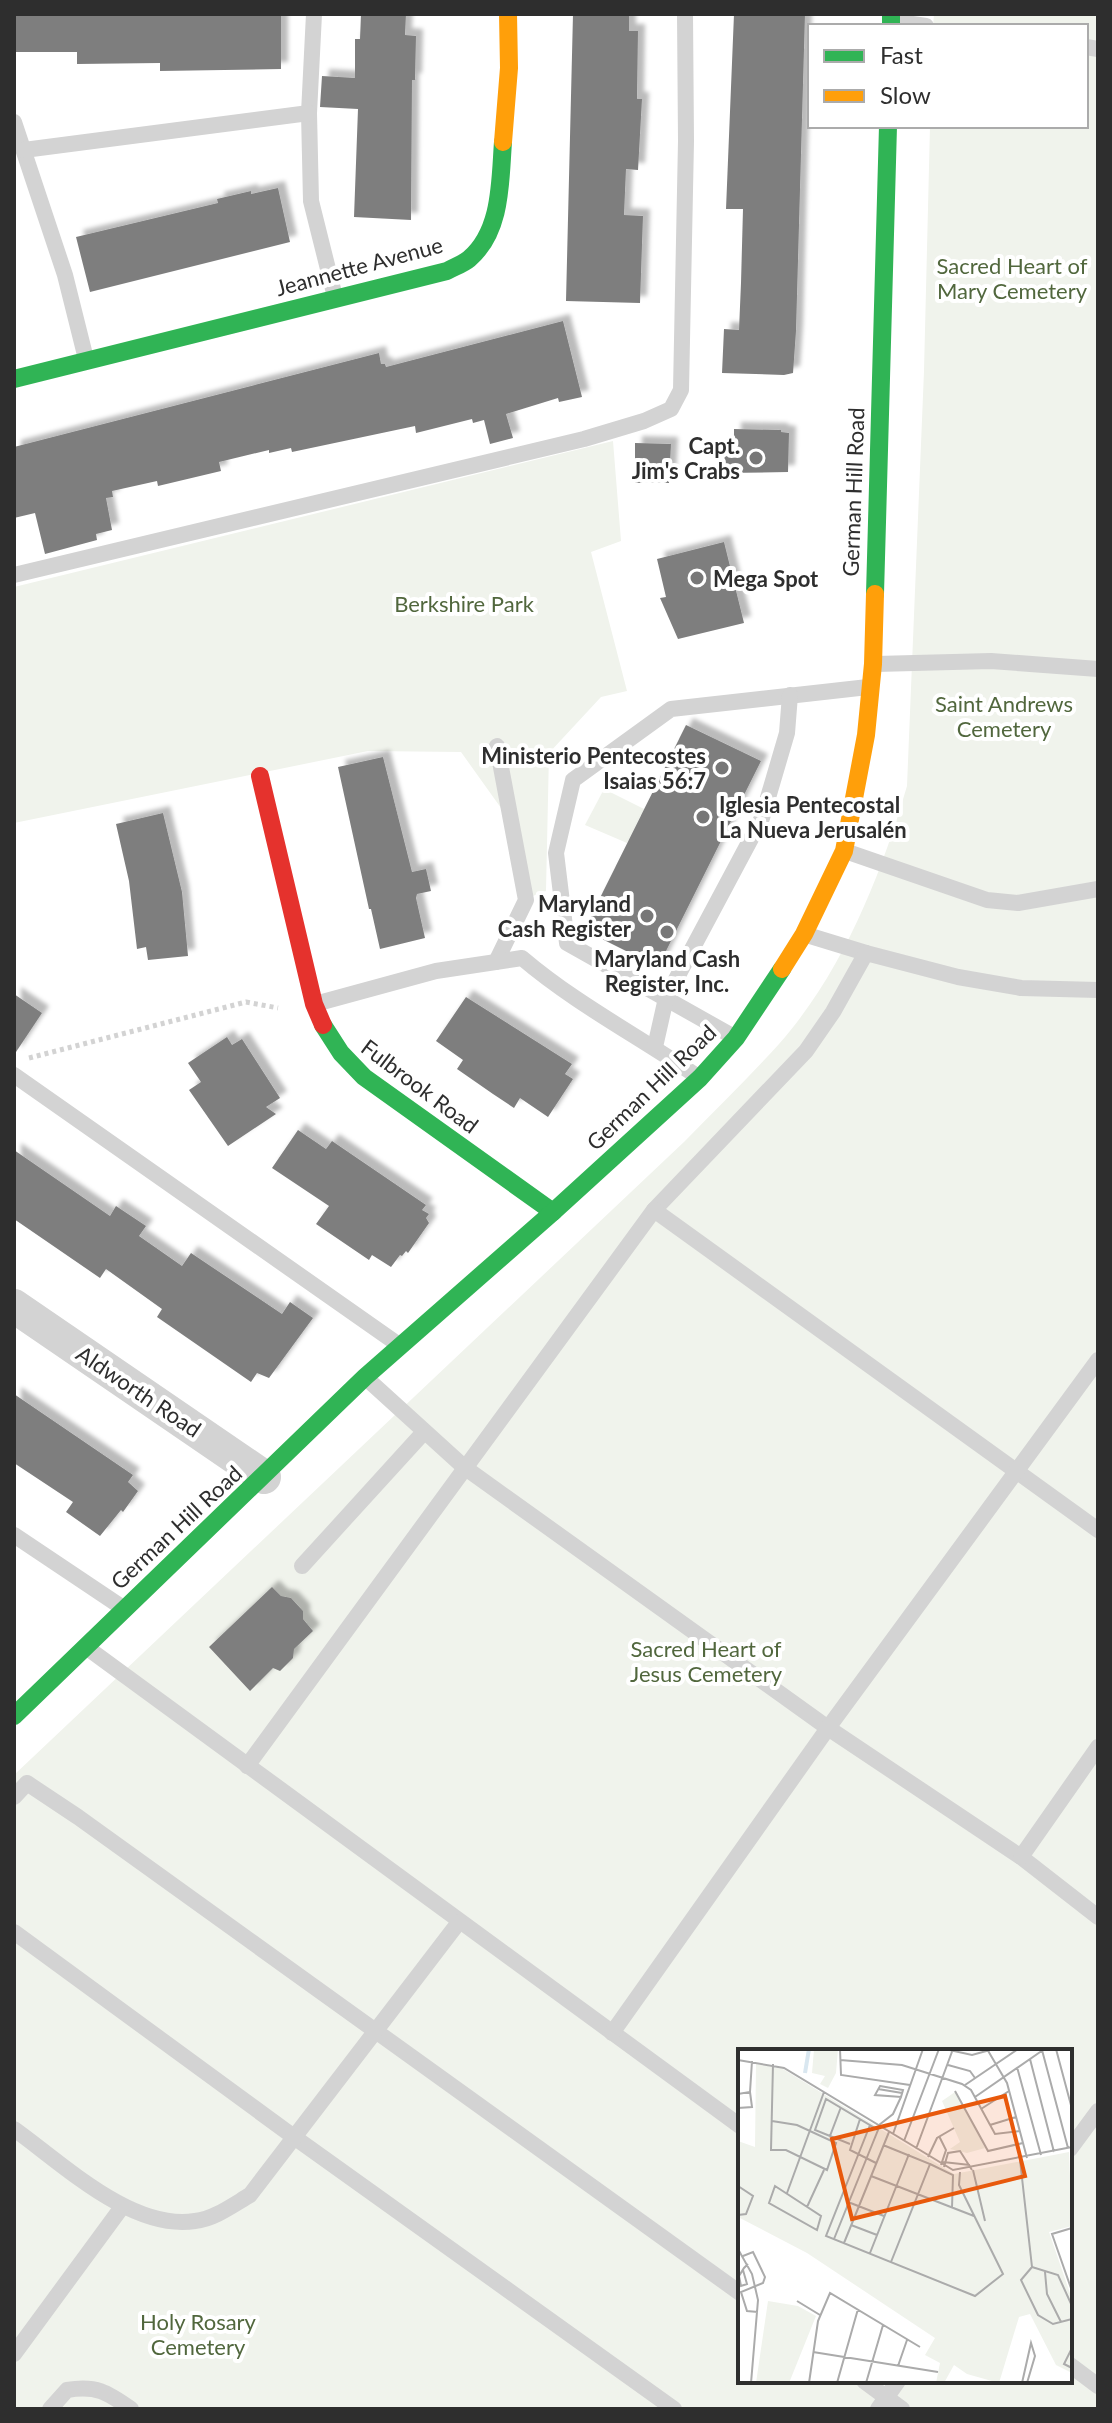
<svg xmlns="http://www.w3.org/2000/svg" width="1112" height="2423" viewBox="0 0 1112 2423" font-family="Lato,sans-serif">
<defs>
<filter id="shadow"><feDropShadow dx="7" dy="-7" stdDeviation="2" flood-color="#0004"/></filter>
</defs>
<rect width="100%" height="100%" fill="#fff"/>
<g fill="#f0f3ec" fill-rule="evenodd">
<path d="M934 14H1098V2409H14V1775L685 1141C716 1109 749 1077 779 1044 843 971 880 878 907 786L924 371 930 126H1086V26H933ZM740 2051H1070V2381H740Z"/>
<path d="M613 441 621 541 591 552 627 691 601 697 549 753 546 891 522 900 501 808 461 752 368 751 14 823V587Z"/>
<path d="M604 789 644 809 627 843 585 825Z"/>
</g>
<g fill="#7e7e7e" filter="url(#shadow)">
<path d="M14 14H281V69L160 71V63L77 64V52H14Z"/>
<path d="M361 14H406L405 35 416 36 415 80H412L411 220 354 217 358 109 320 107 322 76 355 78V39H360Z"/>
<path d="M573 14H629V31H638L637 99H642L638 170 626 169 624 215 643 216 640 303 566 301Z"/>
<path d="M734 14H805L796 331 793 373 784 375 722 373 724 329 739 330 741 283 743 209H726Z"/>
<path d="M278 188 290 242 90 292 76 237 218 203 217 199 251 191V194Z"/>
<path d="M563 321 582 397 559 402 558 398 506 414 513 438 490 444 484 420 473 423 472 419 416 433 415 426 292 452 291 448 269 453V450L219 462 221 471 158 486 157 481 112 491 113 497 106 498 112 530 96 534 97 540 45 554 35 513 14 518V447L379 353 381 364H385L386 367Z"/>
<path d="M734 429 781 430V432L789 433 788 472 724 473 725 445H734Z"/>
<path d="M635 443 671 444 669 483H635Z"/>
<path d="M724 542 744 623 678 639 660 598 666 597 657 559Z"/>
<path d="M686 725 761 761 658 967 584 930Z"/>
<path d="M383 757 412 872 426 869 431 891 417 894 416 898 425 938 380 949 371 909H369L338 767Z"/>
<path d="M163 813 182 892 188 956 148 960 146 947 137 949 129 881 116 824Z"/>
<path d="M14 994 42 1013 14 1055Z"/>
<path d="M466 997 572 1064 565 1074 573 1079 548 1117 520 1098 514 1108 493 1094 457 1069 463 1060 436 1041Z"/>
<path d="M227 1037 232 1045 242 1039 280 1098 266 1107 276 1114 228 1146 189 1090 201 1082 188 1063Z"/>
<path d="M298 1130 326 1149 332 1141 426 1205 422 1210 429 1214 426 1218 429 1223 408 1253 406 1251 402 1256 400 1255 391 1267 372 1255 369 1260 316 1224 329 1206 272 1168Z"/>
<path d="M14 1150 110 1216 116 1206 146 1226 139 1236 182 1266 191 1253 282 1314 290 1302 313 1318 269 1378 257 1373 251 1382 157 1317 162 1309 106 1269 100 1278 14 1219Z"/>
<path d="M14 1394 133 1475 128 1482 138 1491 123 1512 121 1510 100 1536 66 1512 73 1502 14 1463Z"/>
<path d="M272 1587 281 1596 291 1598 303 1611V1619L313 1631 294 1649 293 1658 280 1671 273 1668 250 1691 209 1647Z"/>
</g>
<g fill="none" stroke-linecap="round" stroke-linejoin="round">
<path stroke="#d3d3d3" stroke-width="5" stroke-dasharray="4 4" stroke-linecap="butt" d="M29 1058 246 1002 278 1008"/>
<g stroke="#d3d3d3" stroke-width="16">
<path d="M314 14 309 113 311 201 335 297"/>
<path d="M892 21 926 26"/>
<path d="M1086 47 1098 49"/>
<path d="M14 122 65 275 86 359"/>
<path d="M24 150 309 113"/>
<path d="M14 575 584 439 644 421 671 409 681 390 686 141 685 14"/>
<path d="M876 664 991 661 1098 669"/>
<path d="M845 851 987 900 1018 903 1098 889"/>
<path d="M807 935 866 953"/>
<path d="M496 962 526 900 497 746"/>
<path d="M315 1004 436 971 522 958C576 1004 640 1037 698 1077"/>
<path d="M734 1037 567 943 556 853 573 780 671 709 868 687"/>
<path d="M655 1047 666 998 762 818 787 733 790 695"/>
<path d="M14 1075 399 1345"/>
<path d="M654 1210 806 1051 833 1012 866 953 958 977 1021 988 1098 990"/>
<path d="M366 1378 464 1467 828 1728 1021 1857 1098 1917"/>
<path d="M14 1535 123 1608"/>
<path d="M302 1566 424 1432"/>
<path d="M86 1647 740 2126"/>
<path d="M247 1766 654 1210 1098 1530"/>
<path d="M14 1797 27 1783 78 1817 740 2293"/>
<path d="M1021 1857 1098 1747"/>
<path d="M14 1932 294 2137 674 2409"/>
<path d="M612 2033 828 1728 1098 1360"/>
<path d="M14 2129C63 2164 132 2231 195 2221 214 2219 233 2205 250 2195L459 1922"/>
<path d="M1070 2149 1098 2111"/>
<path d="M14 2354 122 2207"/>
<path d="M1070 2365 1098 2386"/>
<path d="M864 2381 902 2409"/>
<path d="M50 2409 67 2390C96 2385 107 2392 131 2409"/>
<path d="M878 2409 898 2381"/>
</g>
<path stroke="#d3d3d3" stroke-width="34" d="M14 1306 264 1477"/>
<g stroke="#30b455" stroke-width="18">
<path d="M891 14V26"/>
<path d="M14 379 447 271C454 267 463 264 469 259 502 231 500 181 503 142"/>
<path d="M875 594 888 126"/>
<path d="M323 1025 341 1053 364 1077 553 1212"/>
<path d="M14 1716 365 1377 553 1212 700 1078 736 1038 782 969"/>
</g>
<g stroke="#ff9f0a" stroke-width="18">
<path d="M503 142 509 68 508 14"/>
<path d="M782 969 804 934 844 851 866 735 873 664 875 594"/>
</g>
<path stroke="#e5322d" stroke-width="18" d="M260 776 314 1004 323 1025"/>
</g>
<g fill="#777" stroke="#fff" stroke-width="3">
<circle cx="756" cy="458" r="8"/>
<circle cx="697" cy="578" r="8"/>
<circle cx="722" cy="768" r="8"/>
<circle cx="703" cy="817" r="8"/>
<circle cx="647" cy="916" r="8"/>
<circle cx="667" cy="932" r="8"/>
</g>
<g text-anchor="middle" dominant-baseline="central" stroke-width="8" stroke-linejoin="round" paint-order="stroke">
<g font-size="22" fill="#51673d" stroke="#fff">
<text x="1012" y="265">Sacred Heart of<tspan x="1012" dy="25">Mary Cemetery</tspan></text>
<text x="464" y="603">Berkshire Park</text>
<text x="1004" y="703">Saint Andrews<tspan x="1004" dy="25">Cemetery</tspan></text>
<text x="706" y="1648">Sacred Heart of<tspan x="706" dy="25">Jesus Cemetery</tspan></text>
<text x="198" y="2321">Holy Rosary<tspan x="198" dy="25">Cemetery</tspan></text>
</g>
<g font-size="22" fill="#2e2e2e" stroke="#fff">
<text transform="translate(359 266) rotate(-15)">Jeannette Avenue</text>
<text transform="translate(853 492) rotate(-88)">German Hill Road</text>
<text transform="translate(420 1086) rotate(37)">Fulbrook Road</text>
<text transform="translate(651 1087) rotate(-44)">German Hill Road</text>
<text transform="translate(139 1391) rotate(34)">Aldworth Road</text>
<text transform="translate(176 1527) rotate(-43)">German Hill Road</text>
</g>
<g font-size="22" font-weight="bold" fill="#2e2e2e" stroke="#fff" text-anchor="end">
<text x="740" y="445">Capt.<tspan x="740" dy="25">Jim's Crabs</tspan></text>
<text x="713" y="578" text-anchor="start">Mega Spot</text>
<text x="706" y="755">Ministerio Pentecostes<tspan x="706" dy="25">Isaias 56:7</tspan></text>
<text x="719" y="804" text-anchor="start">Iglesia Pentecostal<tspan x="719" dy="25">La Nueva Jerusalén</tspan></text>
<text x="631" y="903">Maryland<tspan x="631" dy="25">Cash Register</tspan></text>
<text x="667" y="958" text-anchor="middle">Maryland Cash<tspan x="667" dy="25">Register, Inc.</tspan></text>
</g>
</g>
<g transform="translate(738 2049)">
<rect width="334" height="334" fill="#fff"/>
<path d="M76 0H100L98 24 90 39 82 35 87 27 74 24ZM18 15 45 20 216 125 331 103 334 177 311 183 334 250V324L318 316 292 265 281 268 261 334 229 325 216 316 206 334H198L202 314 187 306 197 289 69 204 0 168V92L17 98ZM217 43 247 99 229 104 212 100 222 93 204 52ZM30 252 60 257 78 267 51 334H18Z" fill="#f0f3ec"/>
<path fill="none" stroke="#d9e7f0" stroke-width="4" d="M67 24 71 0"/>
<path fill="none" stroke="#ababab" stroke-width="2" d="M102 0 103 26 172 36M207 0 234 6 252 1M249 0 269 34 289 109M318 0 334 60M304 1 330 99M292 10 316 103M0 11 46 19 215 121 334 98M102 11 164 16 224 35 233 41 257 85 282 82M210 16 232 22 237 29M279 18 303 106M227 36 280 0M142 37 165 41 163 48 137 46ZM140 40 164 44M217 42 250 102 285 94M0 45 12 43 14 12M237 48 305 1M103 58 92 87 112 95M0 59 14 58 12 43M243 60 271 42M122 70 112 101 138 114M34 72 59 76 98 94 89 121 48 101H33L35 15M132 76 88 187 237 247 265 225 221 136 222 123M141 76 155 65 163 48M252 76 278 68M155 85 185 0M92 87 77 81 88 50 140 81 96 190M201 87 208 101 203 116M166 92 201 0M145 96 192 115 153 213M178 100 215 0M190 108 199 89 216 79M282 111 294 218M205 113 232 116M192 115 215 126 214 159M206 118 210 104 222 102 234 121M235 121 247 172M133 127 236 167M0 137 15 147 8 165 0 166M37 137 83 167 79 181 31 154ZM49 144 86 43M110 153 146 167M69 158 86 121M113 176 139 186M334 179 314 185 334 242M106 194 151 83M0 200 14 225 20 251 13 334M132 204 171 105M5 207 15 203 27 228 25 234 3 243 9 262 20 263M294 218 283 231 300 266 315 275 334 270M294 218 320 226 334 257M5 221 9 235 3 237 1 227 6 219 10 215M307 223 309 245 323 273M59 252 82 266M334 299 326 315 334 319M75 303 200 323M160 317 169 291M71 334 80 272 92 244 182 298M99 334 120 260M128 334 145 276M284 334 293 294 297 307 289 334"/>
<path fill="#e8590c" fill-opacity="0.15" stroke="#e8590c" stroke-width="4" d="M267 47 287 127 114 170 94 90Z"/>
<rect width="334" height="334" fill="none" stroke="#2e2e2e" stroke-width="4"/>
</g>
<rect width="1112" height="2423" fill="none" stroke="#2e2e2e" stroke-width="32"/>
<rect x="808" y="24" width="280" height="104" fill="#ffffff" stroke="#ababab" stroke-width="2"/>
<rect x="824" y="50" width="40" height="12" fill="#30b455" stroke="#ababab" stroke-width="2"/>
<text x="880" y="64" font-size="24" fill="#2e2e2e">Fast</text>
<rect x="824" y="90" width="40" height="12" fill="#ff9f0a" stroke="#ababab" stroke-width="2"/>
<text x="880" y="104" font-size="24" fill="#2e2e2e">Slow</text>
</svg>
